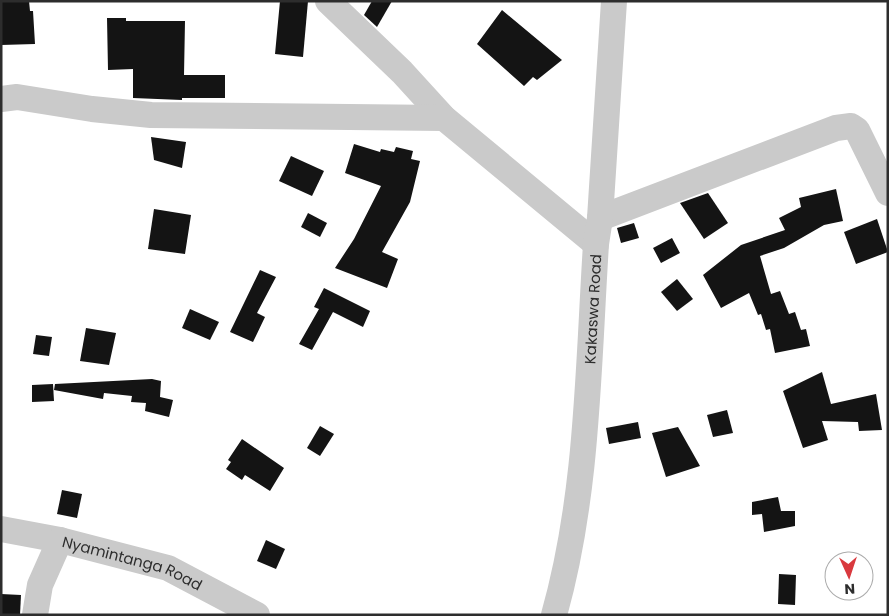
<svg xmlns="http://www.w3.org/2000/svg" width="889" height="616" viewBox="0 0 889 616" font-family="Poppins,sans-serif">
<rect width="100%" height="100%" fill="#fff"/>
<g fill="#141414">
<path d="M1 1H29L30 11H33L35 44 1 45Z"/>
<path d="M280 1H308L303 57 275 54Z"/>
<path d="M372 1H392L377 27 364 15Z"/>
<path d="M502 10 562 60 537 80 533 77 524 86 477 44Z"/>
<path d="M107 18H126V21H185L184 75H225V98H182V100L133 98V69L108 70Z"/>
<path d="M151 137 186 142 182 168 154 160Z"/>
<path d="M354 144 380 152 381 149 394 152 396 147 413 151 411 159 420 161 410 202 382 252 398 259 387 288 335 268 354 239 381 186 345 173Z"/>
<path d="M291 156 324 171 312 196 279 181Z"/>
<path d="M836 189 843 221 824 225 784 248 760 256 771 294 780 291 789 314 795 312 801 330 806 329 810 346 775 353 770 329 766 330 761 314 758 315 749 293 721 308 703 275 741 245 785 230 779 218 801 207 799 198Z"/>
<path d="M708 193 728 223 704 239 680 203Z"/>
<path d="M154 209 191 215 185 254 148 249Z"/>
<path d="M308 213 327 223 320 237 301 227Z"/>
<path d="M877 219 888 252 856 264 844 232Z"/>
<path d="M634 223 639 238 621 243 617 228Z"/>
<path d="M672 238 680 253 661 263 653 248Z"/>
<path d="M260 270 276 277 257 313 265 317 253 342 230 332Z"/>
<path d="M677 279 693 299 677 311 661 292Z"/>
<path d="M324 288 370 311 363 327 333 312 312 350 299 344 319 309 314 307Z"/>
<path d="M190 309 219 322 210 340 182 328Z"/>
<path d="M86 328 116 333 109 365 80 361Z"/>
<path d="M36 335 52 337 49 356 33 354Z"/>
<path d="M822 372 831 404 876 394 882 430 859 431 858 422 822 421 828 440 803 448 783 391Z"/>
<path d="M152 379 161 381 160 397 173 400 169 417 145 411 146 403 131 402 132 396 104 393 103 399 54 390 55 384Z"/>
<path d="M53 384 54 401 32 402V385Z"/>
<path d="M727 410 733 433 713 437 707 415Z"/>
<path d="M638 422 641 438 609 444 606 428Z"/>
<path d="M320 426 334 434 320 456 307 448Z"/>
<path d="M678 427 700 466 666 477 652 433Z"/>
<path d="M242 439 284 468 270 491 245 475 242 480 226 469 231 462 228 460Z"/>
<path d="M62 490 82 494 77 518 57 514Z"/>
<path d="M778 497 781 511H795V526L764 532 762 514 752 515V502Z"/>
<path d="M266 540 285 549 276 569 257 561Z"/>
<path d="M779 574 796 575 795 605 778 604Z"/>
<path d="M1 594 21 595 20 615H1Z"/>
</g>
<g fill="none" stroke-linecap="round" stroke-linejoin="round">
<g stroke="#cacaca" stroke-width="26">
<path d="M328 1 402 72 444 118 596 244"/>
<path d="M1 99 17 97 92 109 151 115 444 118"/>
<path d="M600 218 836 128 851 126 857 130 888 193"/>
<path id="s1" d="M1 529 60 540 168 568 257 615"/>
<path d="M35 615 40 585 60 540"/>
<path id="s2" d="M554 615C588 495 588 368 596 244L600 218 614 1"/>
</g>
</g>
<g text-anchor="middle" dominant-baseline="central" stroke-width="5" stroke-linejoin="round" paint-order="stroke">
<g font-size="15" fill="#2d2d2d" stroke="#fff">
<text stroke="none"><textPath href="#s2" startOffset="309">Kakaswa Road</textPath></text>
<text stroke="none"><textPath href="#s1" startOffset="136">Nyamintanga Road</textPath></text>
</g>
</g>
<rect width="889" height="616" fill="none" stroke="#2d2d2d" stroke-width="5"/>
<g transform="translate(849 576) rotate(177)"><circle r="24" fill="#ffffff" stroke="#ababab"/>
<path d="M0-4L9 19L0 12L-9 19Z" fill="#d9393e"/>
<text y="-8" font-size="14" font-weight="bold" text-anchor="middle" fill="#2d2d2d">N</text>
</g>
</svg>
